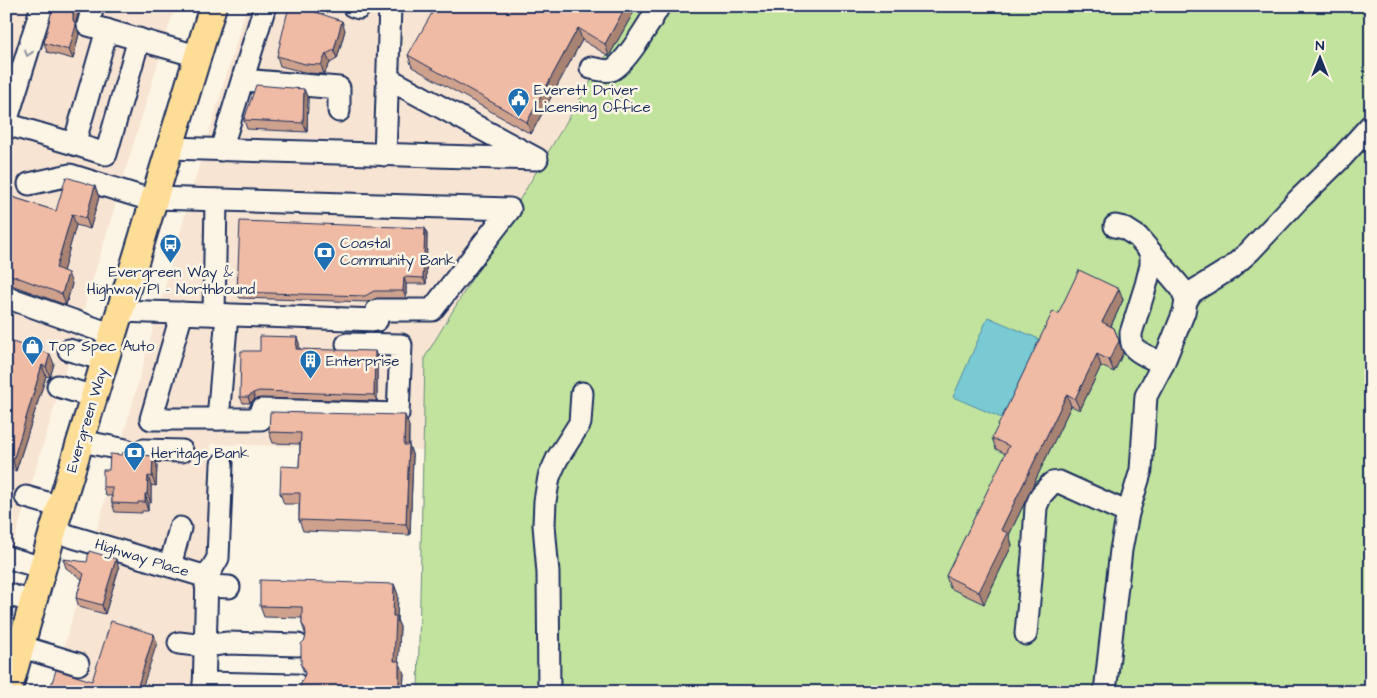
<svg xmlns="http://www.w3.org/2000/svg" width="1377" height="698" viewBox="0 0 1377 698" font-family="'Architects Daughter',sans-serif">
<rect width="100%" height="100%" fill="#fcf5e5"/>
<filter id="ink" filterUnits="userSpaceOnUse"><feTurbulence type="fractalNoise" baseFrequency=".02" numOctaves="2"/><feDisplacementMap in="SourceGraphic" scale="10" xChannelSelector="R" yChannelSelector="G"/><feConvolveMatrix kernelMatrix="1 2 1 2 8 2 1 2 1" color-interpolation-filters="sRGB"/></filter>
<g filter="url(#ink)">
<g fill="#f8e4d2">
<path d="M6 6H175L6 568V182L15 151 6 148Z"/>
<path d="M247 6H636L425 357 424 450 211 444 209 531 197 692H49L66 640 196 176Z"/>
</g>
<path fill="#c1e39d" stroke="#6e897e" d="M636 6H1371V692H418L425 357Z"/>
<path fill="#79cad3" stroke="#538ca4" d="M988 317 1046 342 1011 422 953 397Z"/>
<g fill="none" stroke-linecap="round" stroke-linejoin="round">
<defs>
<g id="minor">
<path d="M93 6 88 25 197 56"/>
<path d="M353 6 359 8"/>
<path d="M107 30 74 144 106 154 139 39"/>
<path d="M591 68C597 69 605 72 611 70 624 67 652 19 659 6"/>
<path d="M243 80 339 88V111"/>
<path d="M6 122 42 6"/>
<path d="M6 124 74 144"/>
<path d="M169 148 537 159 387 78"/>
<path d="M221 150 265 6"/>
<path d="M385 155 390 6"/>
<path d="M29 184 70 175 154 201"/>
<path d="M1151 253V265L1146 285 1131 333C1131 337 1131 343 1133 346 1137 353 1156 360 1163 364"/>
<path d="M6 297 113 335"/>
<path d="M1186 301 1192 292 1231 268 1250 251 1298 200 1341 158 1371 125"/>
<path d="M120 311 377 320V310H432L510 209 155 198"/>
<path d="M182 313 151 419H218L227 315"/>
<path d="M214 314 216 200"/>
<path d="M69 350 105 360"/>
<path d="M58 386 94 397"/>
<path d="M218 419H261V410L398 414 401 345 347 344"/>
<path d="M81 441 126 450"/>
<path d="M143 450 182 451"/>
<path d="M26 497 61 507"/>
<path d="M53 531 207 577 204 692"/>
<path d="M6 557 43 568"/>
<path d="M170 566 180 528"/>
<path d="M207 577 218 558 222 464"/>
<path d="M206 586 229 587"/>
<path d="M6 594 34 602"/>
<path d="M1026 634 1033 555 1036 507 1041 495 1052 483 1059 482 1128 513"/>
<path d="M6 642 78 664"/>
<path d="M179 643 205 646 228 643 298 645"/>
<path d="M204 683 297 685"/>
<path d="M549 692 548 573 544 525 545 501 549 477 557 459 580 423 582 393"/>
<path d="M1105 692 1121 550 1128 513 1141 470 1146 396 1163 364 1184 312 1186 301 1182 289 1138 237 1124 228 1115 226"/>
</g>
<path id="major" d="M8 692 53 531 213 6"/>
</defs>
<use href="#minor" stroke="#1b2f5e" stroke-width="25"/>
<use href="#major" stroke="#1b2f5e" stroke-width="30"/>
<use href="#minor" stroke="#fcf5e5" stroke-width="21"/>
<use href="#major" stroke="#fedd96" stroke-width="26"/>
</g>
<g fill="#cea18d" stroke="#1b2f5e">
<path d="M637 6 609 56 582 40 531 134 412 67 408 55Z"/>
<path d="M79 10 76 22V25L79 34 73 59 47 52 44 43Z"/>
<path d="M345 30 337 59 330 63 324 74 308 73 280 66 277 56Z"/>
<path d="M308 98 307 132 247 129 244 120Z"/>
<path d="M95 186 99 197 90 229 76 225 63 271 72 284 66 305 6 283V195L56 211Z"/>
<path d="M427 234 426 284H406V298H377L367 302 240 298 237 292Z"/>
<path d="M1119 289 1123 300 1111 326 1114 328 1123 353 1114 372 1101 366 1080 410 1071 406 1009 535 1012 545 984 604 950 588 946 576 1006 454 996 449 992 438Z"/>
<path d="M6 336 8 341 54 364 50 377 46 376 16 471 6 468Z"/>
<path d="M299 343V349L377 357V401L261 398 255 399 250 403H243L240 397 260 351Z"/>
<path d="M409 426V445L413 457 410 535 303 531 299 520V504H284L280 493 299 467 300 444 273 443 269 432Z"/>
<path d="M140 453V455L153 456 157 465 156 486 151 485V503H148V511H142V513L115 512 112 503V496H106L103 487 109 470 122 455Z"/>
<path d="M63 559 119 568 105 614 79 607 76 598 82 579 66 568Z"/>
<path d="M394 584 398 595 397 620 400 627 398 661 404 673 403 692H300L305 675 301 665 306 636 302 624V618L264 617 260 606Z"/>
</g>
<g fill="#a88373" stroke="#1b2f5e">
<path d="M74 6H78L79 10 76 22V25L79 34 73 59 69 50 73 20V13Z"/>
<path d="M626 6H637L609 56 605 44Z"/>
<path d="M342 21 345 30 337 59 334 50Z"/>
<path d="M578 28 582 40 531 134 527 122Z"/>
<path d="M326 54 330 63 324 74 321 65Z"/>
<path d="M304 89 308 98 307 132 303 123Z"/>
<path d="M95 186 99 197 90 229 86 218Z"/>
<path d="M72 214 76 225 61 279 56 268Z"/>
<path d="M425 228 427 234 426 284 423 278Z"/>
<path d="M68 273 72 284 66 305 62 294Z"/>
<path d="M404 277 406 284V298L403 291Z"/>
<path d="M1119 289 1123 300 1107 334 1102 322Z"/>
<path d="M1114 328 1123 353 1114 372 1109 360Z"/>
<path d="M297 337 299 343V355L296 349Z"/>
<path d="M375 351 377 357V401L374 395Z"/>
<path d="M50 354 54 364 50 377 46 367Z"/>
<path d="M1097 354 1101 366 1080 410 1075 399Z"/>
<path d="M42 365 46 376 16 471 13 461Z"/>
<path d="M253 393 255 399 250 403 248 397Z"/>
<path d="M1067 394 1071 406 1009 535 1012 545 984 604 979 592 1001 530Z"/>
<path d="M405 415 409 426 408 456 404 445Z"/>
<path d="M409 445 413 457 410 535 406 524Z"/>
<path d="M153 456 157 465 156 486 152 477Z"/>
<path d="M148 476 151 485V503L147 494Z"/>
<path d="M145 494 148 503V511L145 502Z"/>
<path d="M6 518 9 525 6 534Z"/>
<path d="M116 559 119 568 105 614 102 605Z"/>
<path d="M394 584 398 595 397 620 400 627 398 672 394 661 393 616Z"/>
<path d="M154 634 157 643 141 692H136Z"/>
<path d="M399 661 404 673 403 692H399Z"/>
</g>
<g fill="#f0bba4" stroke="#1b2f5e">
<path d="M53 6H74L73 13V20L76 25 69 50 44 43Z"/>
<path d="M289 6H298L342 21 334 50 326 54 321 65 305 64 277 56Z"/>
<path d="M436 6H626L605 44 578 28 527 122 408 55Z"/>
<path d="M256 85 304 89 303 123 244 120Z"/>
<path d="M66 177 95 186 86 218 72 214 56 268 68 273 62 294 6 273V195L56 211Z"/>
<path d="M240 221 425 228 423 278 404 277 403 291H374L365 296 237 292Z"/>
<path d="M1079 270 1119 289 1102 322 1114 328 1119 341 1109 360 1097 354 1075 399 1067 394 1001 530 1008 533 979 592 946 576 1009 446 992 438 1053 311 1058 314Z"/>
<path d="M260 336 297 337 296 349 375 351 374 395 259 391 253 393 248 397H240L241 351H260Z"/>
<path d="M6 340 50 354 46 367 42 365 13 461 6 459V362L8 357H6Z"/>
<path d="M270 412 405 415 404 445H409L406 524 299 520 300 493H280L281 466 299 467 301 433 269 432Z"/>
<path d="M131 450 140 453V455L153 456 152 477 148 476 147 494H145V502H138V504L112 503V487H103V470H109L110 454 122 455V453Z"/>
<path d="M89 551 116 559 102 605 76 598 84 574 63 559 87 562Z"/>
<path d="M260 580 394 584 393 616H396L394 661H399V692H300L301 683 305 674 304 668 301 665V644L305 640 306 634 305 628 302 624V607L260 606Z"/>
<path d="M111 621 154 634 136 692H49L56 670 92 681Z"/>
</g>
<defs><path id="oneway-chevron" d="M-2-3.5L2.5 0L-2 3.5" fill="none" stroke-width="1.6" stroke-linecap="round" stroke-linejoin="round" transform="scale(1.25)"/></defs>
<use stroke="#8c92a2" href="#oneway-chevron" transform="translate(28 53) rotate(107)"/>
</g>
<defs>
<symbol id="civic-pin" viewBox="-11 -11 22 30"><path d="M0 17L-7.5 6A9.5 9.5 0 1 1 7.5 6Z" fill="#1f6fb2" stroke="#fcf5e5"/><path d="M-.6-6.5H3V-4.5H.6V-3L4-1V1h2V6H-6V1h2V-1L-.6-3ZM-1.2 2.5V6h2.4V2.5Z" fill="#fff"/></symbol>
<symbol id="bus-pin" viewBox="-11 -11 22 30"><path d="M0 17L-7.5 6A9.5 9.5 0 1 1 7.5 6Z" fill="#1f6fb2" stroke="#fcf5e5"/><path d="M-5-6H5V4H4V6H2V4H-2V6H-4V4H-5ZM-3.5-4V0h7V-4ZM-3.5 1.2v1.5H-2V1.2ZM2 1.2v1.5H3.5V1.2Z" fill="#fff"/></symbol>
<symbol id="bank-pin" viewBox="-11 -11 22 30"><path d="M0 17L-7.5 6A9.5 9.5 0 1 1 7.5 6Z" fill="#1f6fb2" stroke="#fcf5e5"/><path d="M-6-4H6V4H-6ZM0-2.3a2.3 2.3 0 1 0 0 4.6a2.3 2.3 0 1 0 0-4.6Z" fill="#fff"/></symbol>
<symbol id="shop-pin" viewBox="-11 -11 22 30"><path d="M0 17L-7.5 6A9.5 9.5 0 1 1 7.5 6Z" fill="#1f6fb2" stroke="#fcf5e5"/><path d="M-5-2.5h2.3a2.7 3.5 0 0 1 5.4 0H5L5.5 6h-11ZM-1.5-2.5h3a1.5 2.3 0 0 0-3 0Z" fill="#fff"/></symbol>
<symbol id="building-pin" viewBox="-11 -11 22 30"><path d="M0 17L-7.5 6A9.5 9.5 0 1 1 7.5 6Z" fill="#1f6fb2" stroke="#fcf5e5"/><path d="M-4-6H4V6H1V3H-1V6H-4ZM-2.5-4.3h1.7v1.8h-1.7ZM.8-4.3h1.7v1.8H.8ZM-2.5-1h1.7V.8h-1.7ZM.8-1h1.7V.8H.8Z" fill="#fff"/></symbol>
</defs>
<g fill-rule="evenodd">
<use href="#civic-pin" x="506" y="86" width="25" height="34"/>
<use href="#bus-pin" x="158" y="232" width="25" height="34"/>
<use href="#bank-pin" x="312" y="240" width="25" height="34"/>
<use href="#shop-pin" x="20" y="334" width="25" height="34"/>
<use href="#building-pin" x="298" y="348" width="25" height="34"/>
<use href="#bank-pin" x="122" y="440" width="25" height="34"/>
</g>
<g text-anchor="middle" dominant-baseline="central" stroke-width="5" stroke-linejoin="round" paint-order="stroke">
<g font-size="15" fill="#1b2f5e" stroke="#fcf5e5" text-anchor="start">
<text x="534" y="90">Everett Driver<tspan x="534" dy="17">Licensing Office</tspan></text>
<text x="340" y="243">Coastal<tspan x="340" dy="17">Community Bank</tspan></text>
<text x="171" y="272" text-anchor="middle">Evergreen Way &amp;<tspan x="171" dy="17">Highway Pl - Northbound</tspan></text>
<text x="49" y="346">Top Spec Auto</text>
<text x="326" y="361">Enterprise</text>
<text x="151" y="453">Heritage Bank</text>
</g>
<g font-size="15" fill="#1b2f5e" stroke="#fcf5e5">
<text transform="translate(87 420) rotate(-73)">Evergreen Way</text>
<text transform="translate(142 558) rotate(17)">Highway Place</text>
</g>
</g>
<rect width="1377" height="698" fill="none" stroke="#fcf5e5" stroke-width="25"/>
<rect x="12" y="12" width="1352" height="673" fill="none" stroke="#1b2f5e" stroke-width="2" filter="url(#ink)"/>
<g transform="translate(1320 58)" stroke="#fcf5e5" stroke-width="4" paint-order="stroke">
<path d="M0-4L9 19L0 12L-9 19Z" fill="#1b2f5e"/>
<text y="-8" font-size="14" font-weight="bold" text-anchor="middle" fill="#1b2f5e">N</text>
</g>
</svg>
